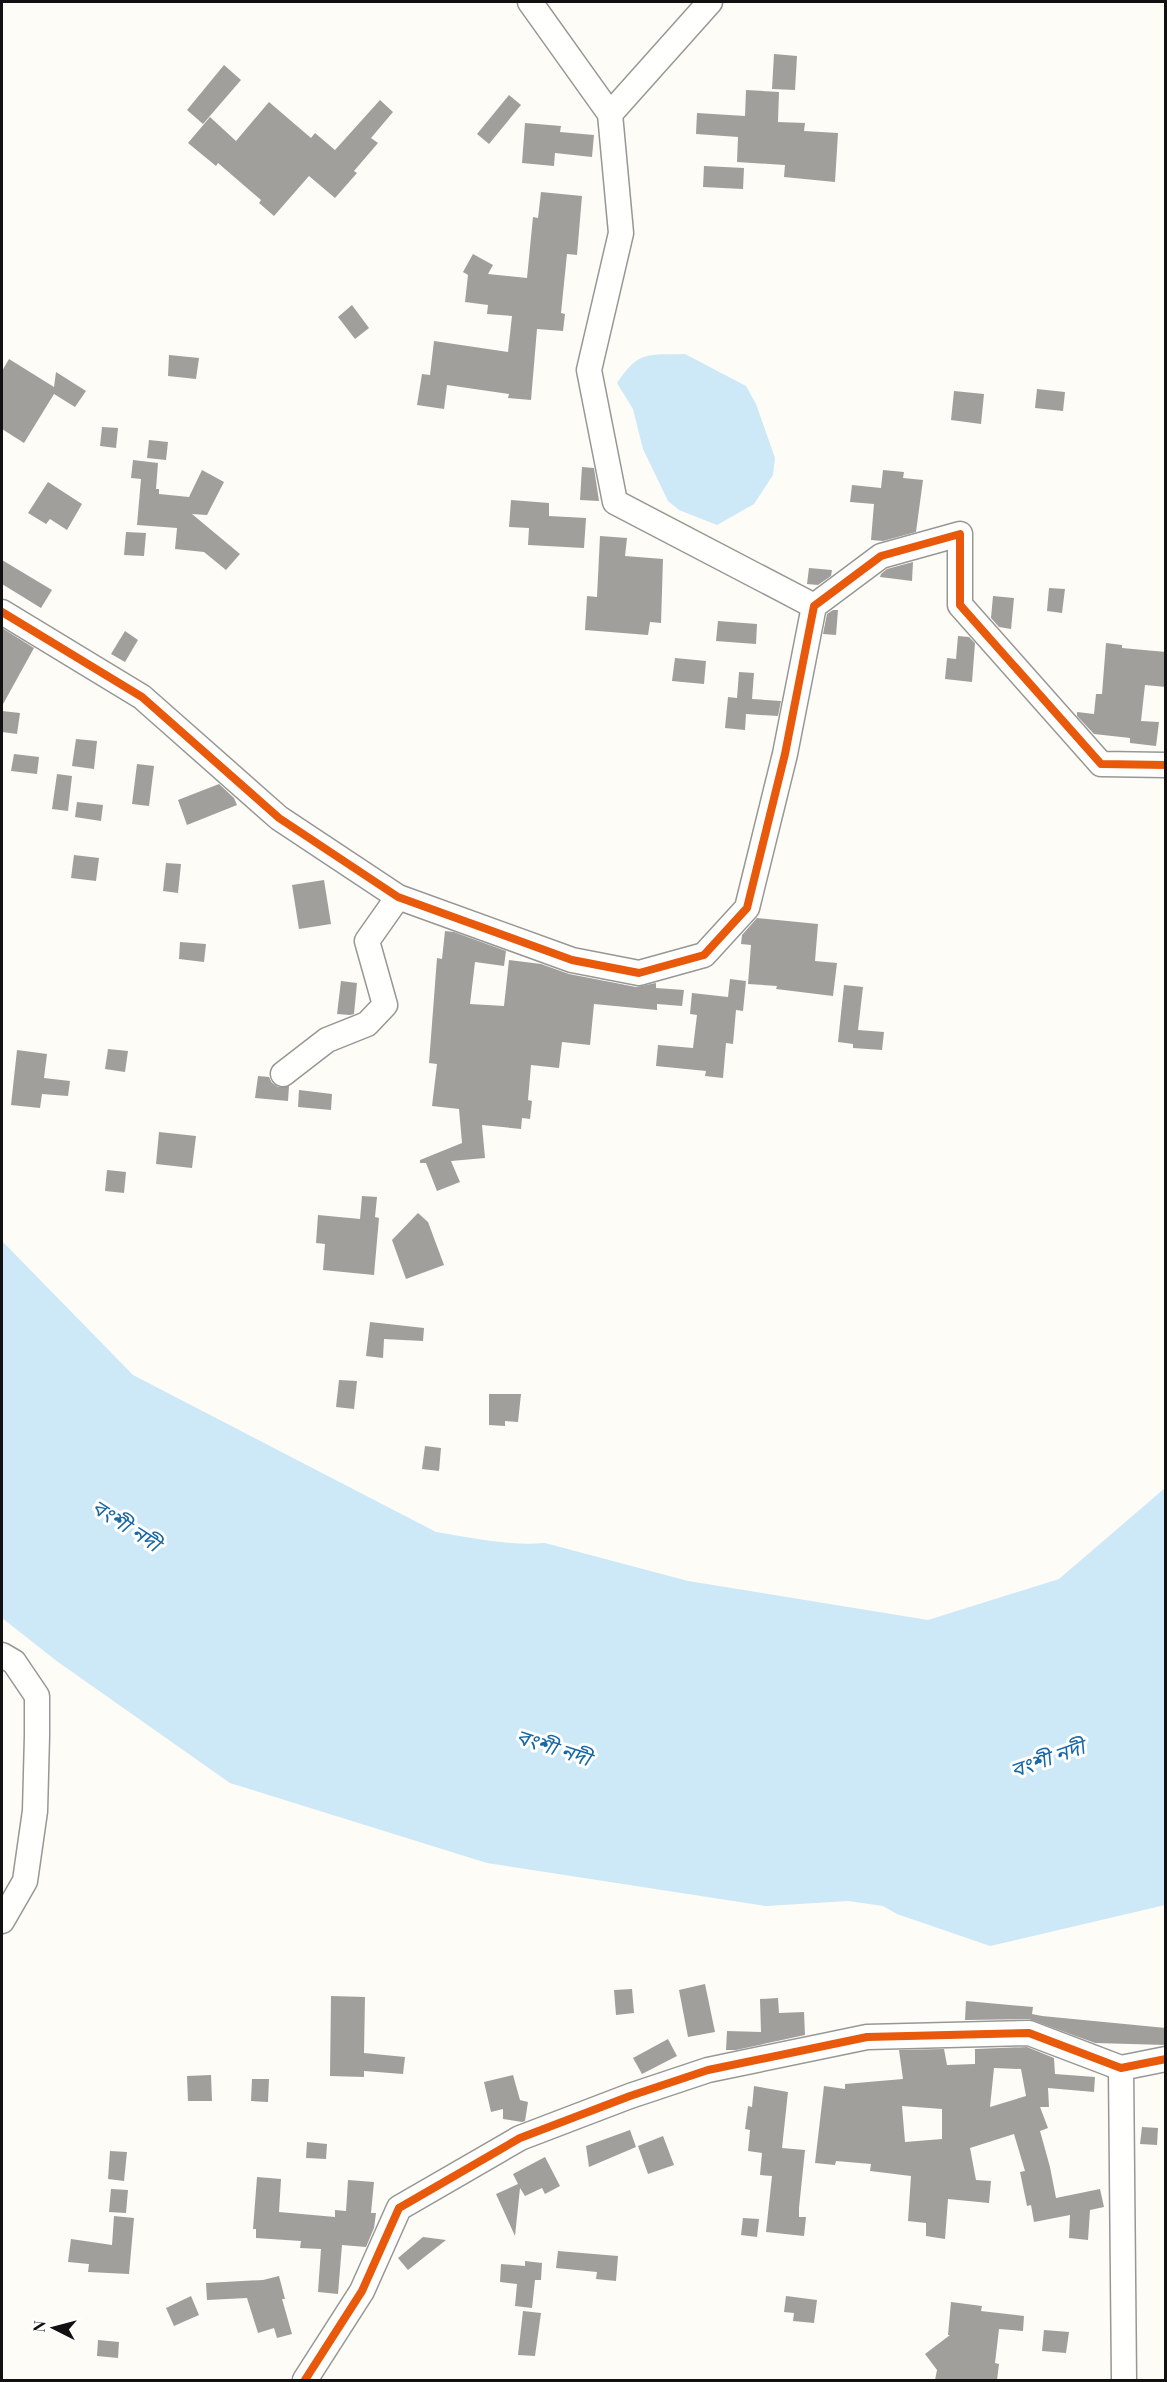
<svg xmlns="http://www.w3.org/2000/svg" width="1167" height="2382" viewBox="0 0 1167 2382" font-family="'Playfair Display','Noto Sans Bengali',serif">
<rect width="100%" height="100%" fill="#fdfcf7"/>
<g fill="#cde8f7">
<path d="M685 354 746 386 756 404 775 458 773 475 754 504 717 525 679 510 668 501 643 449 633 409 617 383C639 350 648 355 685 354Z"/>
<path d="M2 1241 133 1375 436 1532C473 1538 508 1546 545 1543L688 1581 928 1620 1059 1579 1165 1488V1905L990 1946 897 1914 883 1906 848 1901 766 1906 487 1863 230 1783 58 1662 2 1618Z"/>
</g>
<g fill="#a19f9c" fill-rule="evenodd">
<path d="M774 54 797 56 795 90 772 89Z"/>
<path d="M224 65 241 80 203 124 187 110Z"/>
<path d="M746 90 779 92 778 122 805 123 804 131 838 133 835 182 784 177 785 165 737 162 738 137 696 134 697 113 745 116Z"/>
<path d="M509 95 521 105 489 144 477 134Z"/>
<path d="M380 100 393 112 371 138 378 143 354 171 357 173 335 198 309 176 274 216 259 203 261 200 218 163 216 166 188 143 210 117 236 141 269 102 311 138 315 133 335 150Z"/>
<path d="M525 123 561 126 560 132 594 135 592 157 555 153 554 166 522 163Z"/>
<path d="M704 166 744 168 743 189 703 187Z"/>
<path d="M541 192 582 196 577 255 567 254 561 313 565 314 563 331 537 329 531 400 508 398 509 394 447 385 444 409 417 405 422 374 430 375 434 341 508 352 512 316 487 314 488 305 465 302 468 275 463 272 473 254 493 265 488 274 527 278 533 217 538 218Z"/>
<path d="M352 305 369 328 355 339 338 317Z"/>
<path d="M169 355 199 358 196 379 168 376Z"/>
<path d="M9 359 54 387 56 372 86 391 75 407 54 394 24 443 2 429V371Z"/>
<path d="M1037 389 1065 392 1063 411 1035 408Z"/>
<path d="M954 391 984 394 981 424 951 420Z"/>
<path d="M102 427 118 428 116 448 100 446Z"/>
<path d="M149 440 168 442 166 460 147 458Z"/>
<path d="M133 460 158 463 156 489H159V494L189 497 202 470 224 482 207 515 192 514 240 554 226 570 204 552 175 549 177 528 137 525 141 479 131 478Z"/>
<path d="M582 467 594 468 599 501 580 500Z"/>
<path d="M883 470 904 472 903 478 923 480 916 532 883 541 871 540 874 504 850 502 852 485 881 488Z"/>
<path d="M48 482 82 504 67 530 50 519 46 524 28 513Z"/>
<path d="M511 500 549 503V516L586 518 584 548 528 545 529 528 509 527Z"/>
<path d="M126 532 146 533 144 556 124 555Z"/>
<path d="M600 536 627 538 625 556 663 559 661 623 650 622 648 635 585 630 587 596 597 597Z"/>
<path d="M2 560 52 590 41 608 2 584Z"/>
<path d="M913 562 912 581 880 577 881 574 887 569Z"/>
<path d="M809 568 832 570 831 576 818 585 807 584Z"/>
<path d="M1049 588 1065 589 1062 613 1047 611Z"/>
<path d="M993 596 1014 598 1011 629 999 627 991 618Z"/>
<path d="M833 610H838L836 635 823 634 827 614Z"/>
<path d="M718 621 757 624 756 644 716 641Z"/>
<path d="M2 628 34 648 2 706Z"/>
<path d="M125 631 138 640 125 662 111 654Z"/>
<path d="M958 636 969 637 975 643 972 682 945 679 947 658 956 659Z"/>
<path d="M1106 643 1122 645V648L1166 652V687L1145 685 1141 721 1159 722 1156 746 1130 743V738L1094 734 1077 716V712L1094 714 1096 694H1102Z"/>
<path d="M675 658 706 661 704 684 672 681Z"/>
<path d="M739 672 754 673 752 699 781 701 778 716 746 714 745 730 725 728 728 697 737 698Z"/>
<path d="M2 711 20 713 17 734 2 732Z"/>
<path d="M76 739 97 741 94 769 72 766Z"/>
<path d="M14 754 39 757 37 774 11 771Z"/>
<path d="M137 764 154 766 149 806 132 804Z"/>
<path d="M57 774 72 776 68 811 52 809Z"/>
<path d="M219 784 234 798 237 805 187 825 178 800Z"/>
<path d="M77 802 103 805 101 821 75 817Z"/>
<path d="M74 855 99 858 96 881 71 878Z"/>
<path d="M166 863 181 864 178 893 163 891Z"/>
<path d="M324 880 331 924 299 929 292 885Z"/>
<path d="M757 918 818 924 815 961 837 963 833 996 776 989 777 986 748 984 751 945 741 944 742 935Z"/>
<path d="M445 931 454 932 506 951 504 966 475 962 470 1004 504 1006 509 960 541 964 569 974 636 987 656 983V988L684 990 682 1006 657 1004V1010L594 1004 590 1045 562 1042 559 1068 531 1065 528 1100 532 1101 530 1119 522 1118 521 1129 482 1125 485 1158 451 1161 460 1182 437 1191 426 1163H420V1160L462 1143 459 1109 432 1106 437 1064 429 1063 437 958 442 959Z"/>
<path d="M180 942 206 944 204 962 179 959Z"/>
<path d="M730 979 746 981 743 1011 736 1010 733 1044 726 1043 723 1078 705 1076 706 1071 656 1066 658 1045 693 1048 697 1015 690 1014 692 993 728 997Z"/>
<path d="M341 981 357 983 354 1014 350 1015 337 1014Z"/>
<path d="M844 985 863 987 858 1030 884 1032 882 1050 853 1048V1044L838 1042Z"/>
<path d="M108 1049 128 1051 125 1072 105 1069Z"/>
<path d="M17 1050 47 1054 44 1078 70 1081 68 1096 42 1094 40 1108 11 1105Z"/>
<path d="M258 1076 269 1077 272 1083 278 1087 289 1086 288 1101 255 1098Z"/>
<path d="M299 1090 332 1094 331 1110 298 1107Z"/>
<path d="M159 1132 196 1136 192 1168 156 1164Z"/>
<path d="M107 1170 126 1172 124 1193 105 1191Z"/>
<path d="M362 1196 377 1197 375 1217 379 1218 374 1275 323 1270 325 1244 316 1243 318 1215 360 1219Z"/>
<path d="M418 1213 428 1222 444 1265 406 1279 392 1240Z"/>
<path d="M370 1322 424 1328 423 1341 384 1339 383 1358 366 1356Z"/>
<path d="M339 1380 357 1381 354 1409 336 1407Z"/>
<path d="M489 1394H521L518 1422 505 1421V1426L489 1425Z"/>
<path d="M425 1446 441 1448 439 1471 422 1469Z"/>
<path d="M705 1984 715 2032 688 2037 679 1990Z"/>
<path d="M632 1989 634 2013 616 2015 614 1990Z"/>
<path d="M331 1996 365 1997 364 2053 405 2057 403 2074 364 2071V2077L330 2076Z"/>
<path d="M778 1998 779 2013 804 2012 805 2035 736 2050H726L727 2031 761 2032 760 1999Z"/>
<path d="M966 2001 1033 2007 1032 2014 1042 2016 1166 2028V2045L1095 2043 1029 2019 965 2020Z"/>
<path d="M668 2039 677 2056 642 2074 633 2058Z"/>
<path d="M1027 2047 1054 2058 1055 2074 1095 2077 1094 2092 1048 2088 1049 2107H1040L1048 2128 1040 2131 1050 2167 1056 2198 1100 2189 1104 2207 1090 2210 1088 2240 1069 2238 1070 2215 1034 2222 1031 2205 1027 2206 1020 2172 1025 2171 1014 2134 970 2148 976 2180 991 2181 989 2203 948 2199 945 2239 926 2236V2223L908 2221 911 2176 870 2171 871 2164 836 2161 835 2165 815 2163 824 2086 845 2089V2084L903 2079 899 2050 944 2049 947 2065 975 2064V2049ZM994 2068 1021 2069 1026 2096 990 2107ZM902 2106 942 2109V2139L905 2142Z"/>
<path d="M211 2075 212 2101H188L187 2076Z"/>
<path d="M513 2075 520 2100 528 2102 525 2121 522 2122 503 2119V2109L491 2112 484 2082Z"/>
<path d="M252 2079H269L268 2102 251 2101Z"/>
<path d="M754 2086 788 2092 782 2148 805 2150 799 2208V2217H806L804 2236 766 2232 772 2176 760 2175 762 2153 748 2151 750 2130 745 2129 748 2106 752 2107Z"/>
<path d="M1142 2127 1158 2128 1157 2145 1140 2144Z"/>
<path d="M630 2130 636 2147 589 2167 586 2146Z"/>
<path d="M663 2136 674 2165 648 2174 638 2146Z"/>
<path d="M307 2142 327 2144 326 2159 306 2158Z"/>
<path d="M110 2151 127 2152 124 2181 108 2179Z"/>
<path d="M545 2157 560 2186 545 2194 542 2188 525 2196 520 2188 515 2236 496 2194 518 2184 513 2174Z"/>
<path d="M257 2177 281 2179 279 2212 335 2217V2210L346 2211 348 2180 374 2182 371 2213H376L374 2228 366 2247 342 2245 338 2294 318 2292 321 2249 300 2248 301 2241 256 2238V2229H253Z"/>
<path d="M111 2189 128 2190 126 2213 109 2212Z"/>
<path d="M114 2216 134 2218 129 2274 88 2272 89 2264 68 2262 71 2239 112 2245Z"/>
<path d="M743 2218 759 2219 757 2237 741 2235Z"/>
<path d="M423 2237 446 2240 408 2270 398 2258Z"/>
<path d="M558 2251 618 2256 616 2281 596 2279 597 2272 556 2268Z"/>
<path d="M525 2261 542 2263 541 2280H535L532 2308 515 2306 517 2284 500 2282 501 2264 525 2266Z"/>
<path d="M279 2276 285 2299H282L292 2334 277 2338 274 2328 258 2333 247 2298 207 2300 206 2283 263 2280Z"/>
<path d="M191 2296 199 2315 174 2326 166 2308Z"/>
<path d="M786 2296 817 2300 814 2323 793 2321 794 2313 784 2312Z"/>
<path d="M951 2302 982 2306 981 2311 1024 2316 1023 2331 999 2329 995 2363 999 2364 997 2380H935L937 2370 925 2354 950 2335H948Z"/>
<path d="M523 2311 541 2313 535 2356 518 2355Z"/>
<path d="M1044 2330 1069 2332 1066 2353 1042 2351Z"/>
<path d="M98 2340 119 2342 118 2358 97 2356Z"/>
</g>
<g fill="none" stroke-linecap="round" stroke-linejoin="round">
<defs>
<g id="minor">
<path d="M530 2 610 114 621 233 589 370 615 502 814 606"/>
<path d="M610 114 710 2"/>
<path d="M2 612 142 697 279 818 398 897 572 960 639 973 704 955 747 908 785 754 814 606 881 556 960 534V605L1101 764 1166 765"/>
<path d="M283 1074 327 1040 367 1024 385 1005 367 941 398 897"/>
<path d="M2 1655 14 1662 37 1696V1736L35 1811 25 1881 2 1921"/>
<path d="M1121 2068 1124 2380"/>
<path d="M305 2380 362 2291 399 2208 520 2138 630 2096 708 2070 867 2037 1029 2033 1121 2068 1166 2059"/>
</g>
</defs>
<use href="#minor" stroke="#979795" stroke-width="27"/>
<use href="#minor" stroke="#fffffe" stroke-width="24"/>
<defs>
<g id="cycleway">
<path d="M2 612 142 697 279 818 398 897 572 960 639 973 704 955 747 908 785 754 814 606 881 556 960 534V605L1101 764 1166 765"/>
<path d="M305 2380 362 2291 399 2208 520 2138 630 2096 708 2070 867 2037 1029 2033 1121 2068 1166 2059"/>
</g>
</defs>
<use href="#cycleway" stroke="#fff" stroke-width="11"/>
<use href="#cycleway" stroke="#e8590c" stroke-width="8"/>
</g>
<g text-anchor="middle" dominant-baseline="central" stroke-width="6" stroke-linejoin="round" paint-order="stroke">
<g font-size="21" font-style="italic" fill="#1768a6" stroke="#fff">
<text transform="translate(127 1524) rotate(33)">বংশী নদী</text>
<text transform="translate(554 1746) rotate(18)">বংশী নদী</text>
<text transform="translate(1047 1757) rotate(-19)">বংশী নদী</text>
</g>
</g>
<rect width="1167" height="2382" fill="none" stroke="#111111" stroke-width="6"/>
<g transform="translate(54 2328) rotate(276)" stroke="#ffffff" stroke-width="4.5" paint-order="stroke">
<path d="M0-4.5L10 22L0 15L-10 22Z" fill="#111111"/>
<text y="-9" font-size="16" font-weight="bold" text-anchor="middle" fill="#111111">N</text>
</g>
</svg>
